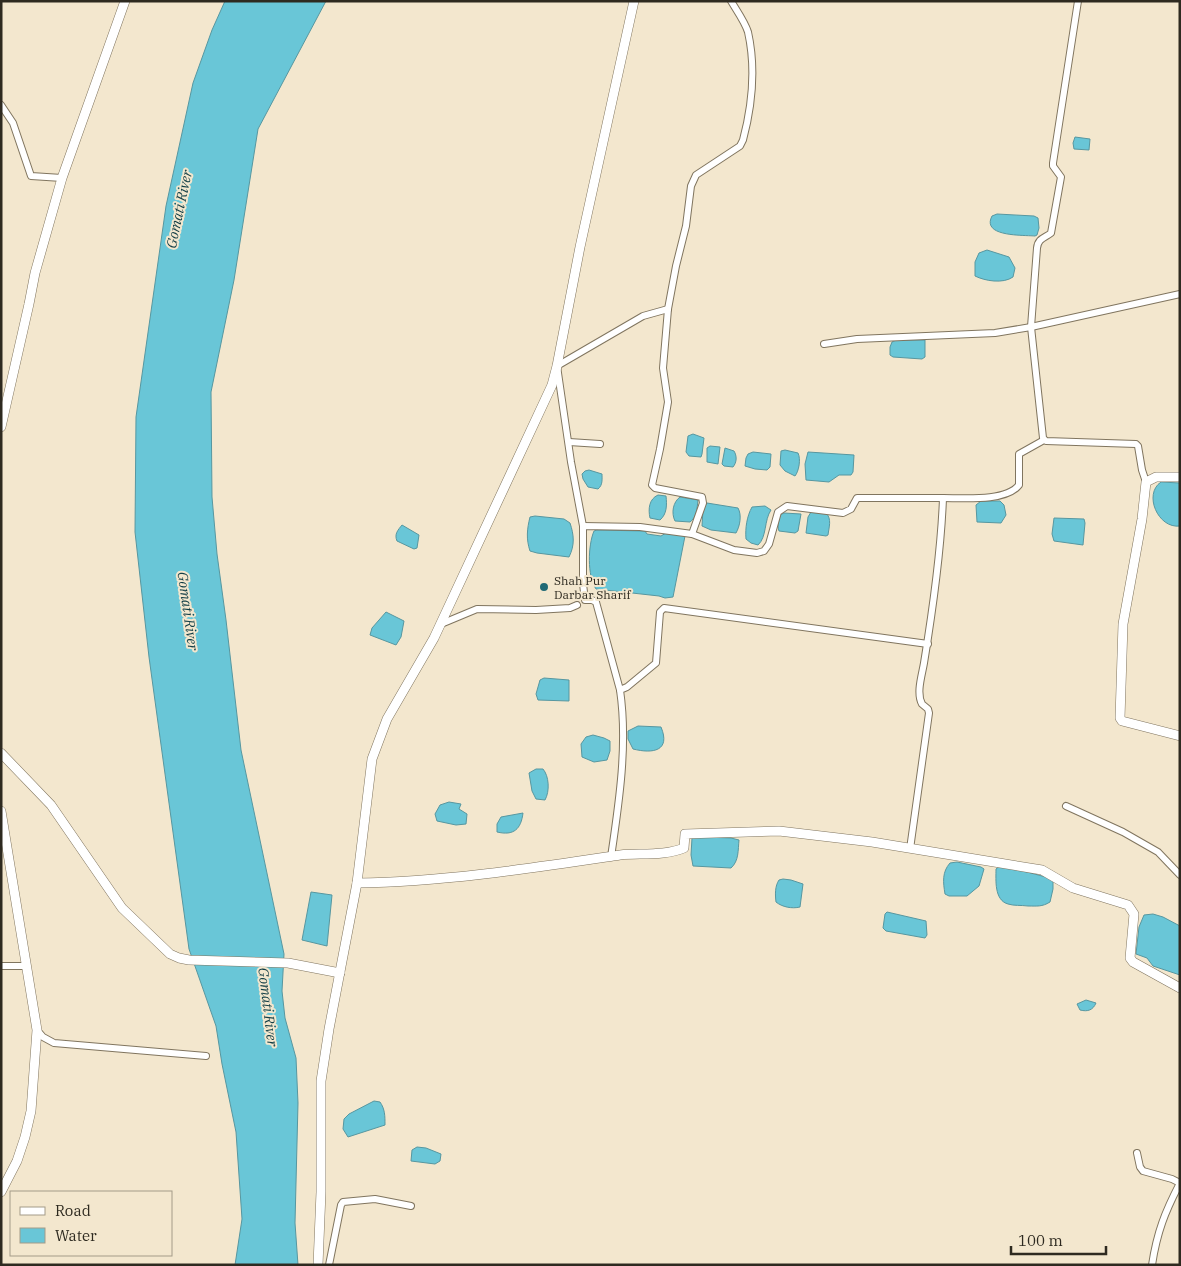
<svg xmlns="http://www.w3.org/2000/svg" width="1181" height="1266" viewBox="0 0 1181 1266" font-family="'IBM Plex Serif',serif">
<rect width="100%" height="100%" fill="#f3e7ce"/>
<g fill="#69c6d7" stroke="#5797a0">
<path d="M225 1H326L258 129 234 280 211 392 212 497 217 554 226 620 241 750 284 954 282 991 285 1018 296 1058 298 1103 295 1223 298 1265H235L242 1219 236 1132 222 1064 216 1026 189 949 149 657 135 532 136 417 166 206 193 83 212 30Z"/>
<path d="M1075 137 1090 139 1089 150 1074 149 1073 143Z"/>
<path d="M997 214 1034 216 1038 218 1039 228 1037 235 1035 236C1023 235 981 237 992 216Z"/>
<path d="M987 250 1009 257 1015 268 1013 277C1003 284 985 281 975 276V262L979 253Z"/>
<path d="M896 340H925V357L922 359 893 357 890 355V347L892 342Z"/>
<path d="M693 434 704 438 702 454 701 457 689 456 686 452 688 436Z"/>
<path d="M710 446 720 447 718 464 707 462V448Z"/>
<path d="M725 448 734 451C737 456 737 462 733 467L724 466 722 464Z"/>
<path d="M785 450 798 453C801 459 799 471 795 476L785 471 780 465 781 451Z"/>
<path d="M753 452 771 454 770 467 767 470 755 469 745 466 746 458 748 454Z"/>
<path d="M808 452 854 455 853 472 851 475H839L829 482 806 480 805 464Z"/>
<path d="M589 470 602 474C602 479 603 485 598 489L588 487 583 479 582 474 585 471Z"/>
<path d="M1161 482 1180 483V526C1158 529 1143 494 1161 482Z"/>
<path d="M658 495 666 496C667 505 667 514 660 520L650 518C648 509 649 499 658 495Z"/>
<path d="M680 497 698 500C697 508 697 517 690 522L675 521C671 513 673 502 680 497Z"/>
<path d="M981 501H1000L1004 505 1006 515 1001 523 977 522 976 505Z"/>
<path d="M707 503 738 508C742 515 740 526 736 533L711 530 702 526 703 509Z"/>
<path d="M765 506 771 510C764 520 767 537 758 545L751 543 746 539C745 528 747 516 752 507Z"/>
<path d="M811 512 826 513C832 519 829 527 828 535L826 536 806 533 808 517Z"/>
<path d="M784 513 801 514 798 531 795 533 779 531C777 525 779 521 780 515Z"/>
<path d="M535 516 564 519 570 523C574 535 575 545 569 557L537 553 530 551C526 539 527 529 530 517Z"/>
<path d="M1054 518 1084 519 1085 523 1083 545 1054 541 1052 534Z"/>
<path d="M402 525 419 535 417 548 414 549 397 541C394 534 398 530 402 525Z"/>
<path d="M597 530 645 531 647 534 661 536 666 533 685 536 673 597 665 598 659 596 596 589C587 576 588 545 594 531Z"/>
<path d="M386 612 404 621 401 637 396 645 370 635 372 628Z"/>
<path d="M544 678 569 680V701L538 700 536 694 540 680Z"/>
<path d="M638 726 661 727C671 751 653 754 633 749L628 739V731Z"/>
<path d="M593 735 604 738 610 741V751L607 760 594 762 582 757 581 744 586 737Z"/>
<path d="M536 769H543C549 776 550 791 545 800L536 799 532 791 529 773Z"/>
<path d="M449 802 461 804 459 809 467 814 466 824 456 825 437 821 435 814 440 805Z"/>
<path d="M523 813C521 829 514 836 497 832V824L501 817Z"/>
<path d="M703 837 731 838 739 840C738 850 739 861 731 868L693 866 691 855 692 838Z"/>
<path d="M957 862 981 867 984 869 979 886 967 896H949L945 894C943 882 942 872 950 863Z"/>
<path d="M1001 865 1053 879V889L1050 902C1042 907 1037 906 1028 906 1021 905 1014 906 1008 904 994 900 996 880 996 869Z"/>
<path d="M783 879 791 880 803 884 800 907C792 909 782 907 776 902 775 894 775 886 779 880Z"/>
<path d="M311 892 332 895 327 946 302 940Z"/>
<path d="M887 912 926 921 927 935 925 938 886 931 883 928 885 914Z"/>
<path d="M1153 914 1163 917 1180 926V975L1153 966 1147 958 1136 954 1139 927 1144 915Z"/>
<path d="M1086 1000 1096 1003C1093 1010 1088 1012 1080 1010L1077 1004Z"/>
<path d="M374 1101 380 1102C385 1109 385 1116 385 1125L348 1137 343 1129 344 1119 349 1114Z"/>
<path d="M417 1147 426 1148 441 1154 440 1161 435 1164 411 1161 412 1150Z"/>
</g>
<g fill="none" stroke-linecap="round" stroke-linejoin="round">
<defs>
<g id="street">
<path d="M1078 1 1053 163V166L1061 177 1051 233C1045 238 1038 238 1037 248L1031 327 1043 438 1046 441 1136 444 1138 446 1142 470 1146 482"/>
<path d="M1 105 13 123 31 176 62 178"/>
<path d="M824 344 857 339 995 333 1031 327 1180 294"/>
<path d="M569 442 600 444"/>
<path d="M943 498C963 498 1006 502 1019 485V454L1044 440"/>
<path d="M583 526 571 462 557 366 643 316 668 309"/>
<path d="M692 534 703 503 702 497 655 488 652 485 660 449 668 402 663 368 668 309 676 266 686 226 691 186 696 175 740 146 743 140C752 106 756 68 748 32 745 22 737 11 731 1"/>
<path d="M441 624 477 609 536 610 570 608 577 605"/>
<path d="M620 690 596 602 592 600H585L583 584V526L640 527 692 534 734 550 757 553 764 551 769 544 778 512 787 506 843 513 851 509 857 498H943C941 553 933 608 924 663 922 675 916 693 922 704L928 709 929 713 910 849"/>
<path d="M1066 806 1123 832 1158 852 1180 875"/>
<path d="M611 857C619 803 628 744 620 690L627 687 656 663 660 612 664 608 928 644"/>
<path d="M1 966H26"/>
<path d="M37 1030 43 1037 54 1043 206 1056"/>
<path d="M1137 1153 1140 1167 1143 1171 1172 1179 1180 1183"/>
<path d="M329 1265 341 1205 343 1202 375 1199 411 1206"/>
<path d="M1152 1265C1157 1232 1165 1212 1180 1183"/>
</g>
<g id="secondary">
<path d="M1 427 29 304 35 273 62 178 125 1"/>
<path d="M1180 477H1156L1146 482 1142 519 1123 624 1120 718 1122 721 1180 736"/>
<path d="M1 753 51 805 122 908 170 954 179 958 189 960 288 963 340 973"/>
<path d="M1 811 37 1030 31 1111 25 1137 17 1161 1 1192"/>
<path d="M357 883C444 882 533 868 620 855 640 853 665 856 684 848L685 834 779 831 872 842 1042 870 1073 888 1128 905 1134 914 1130 958 1133 962 1180 988"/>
<path d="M318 1265 321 1192V1081L329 1029 357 883 372 759 387 719 434 638 552 385 557 366 580 247 634 1"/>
</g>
</defs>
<use href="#street" stroke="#80755f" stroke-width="8"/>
<use href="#secondary" stroke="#80755f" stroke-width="10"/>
<use href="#street" stroke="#fff" stroke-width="6"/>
<use href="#secondary" stroke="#fff" stroke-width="9"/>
</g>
<circle fill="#206975" stroke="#f3e7ce" stroke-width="2" cx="544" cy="587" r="5"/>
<g text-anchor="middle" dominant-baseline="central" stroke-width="4" stroke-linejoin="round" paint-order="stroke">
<g font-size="12" fill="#2e2a20" stroke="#f3e7ce" text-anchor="start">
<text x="554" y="580">Shah Pur<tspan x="554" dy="14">Darbar Sharif</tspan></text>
</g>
<g font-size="14" font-style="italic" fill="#113d45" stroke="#f3e7ce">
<text transform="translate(179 209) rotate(-78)">Gomati River</text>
<text transform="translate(188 611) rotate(82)">Gomati River</text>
<text transform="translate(268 1007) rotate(83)">Gomati River</text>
</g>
</g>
<rect width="1181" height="1266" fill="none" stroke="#2e2a20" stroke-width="5"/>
<rect x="10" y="1191" width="162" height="65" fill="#f3e7ce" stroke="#a49b88"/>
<rect x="20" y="1207" width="25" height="8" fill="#ffffff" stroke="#a49b88"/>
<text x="55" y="1216" font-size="15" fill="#2e2a20">Road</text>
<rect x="20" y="1228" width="25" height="15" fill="#69c6d7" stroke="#a49b88"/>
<text x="55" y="1241" font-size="15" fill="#2e2a20">Water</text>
<path d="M1011 1246v8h95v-8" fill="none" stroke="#2e2a20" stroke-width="2.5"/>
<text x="1018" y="1246" font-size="15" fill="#2e2a20" stroke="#f3e7ce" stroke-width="4" paint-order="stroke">100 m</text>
</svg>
